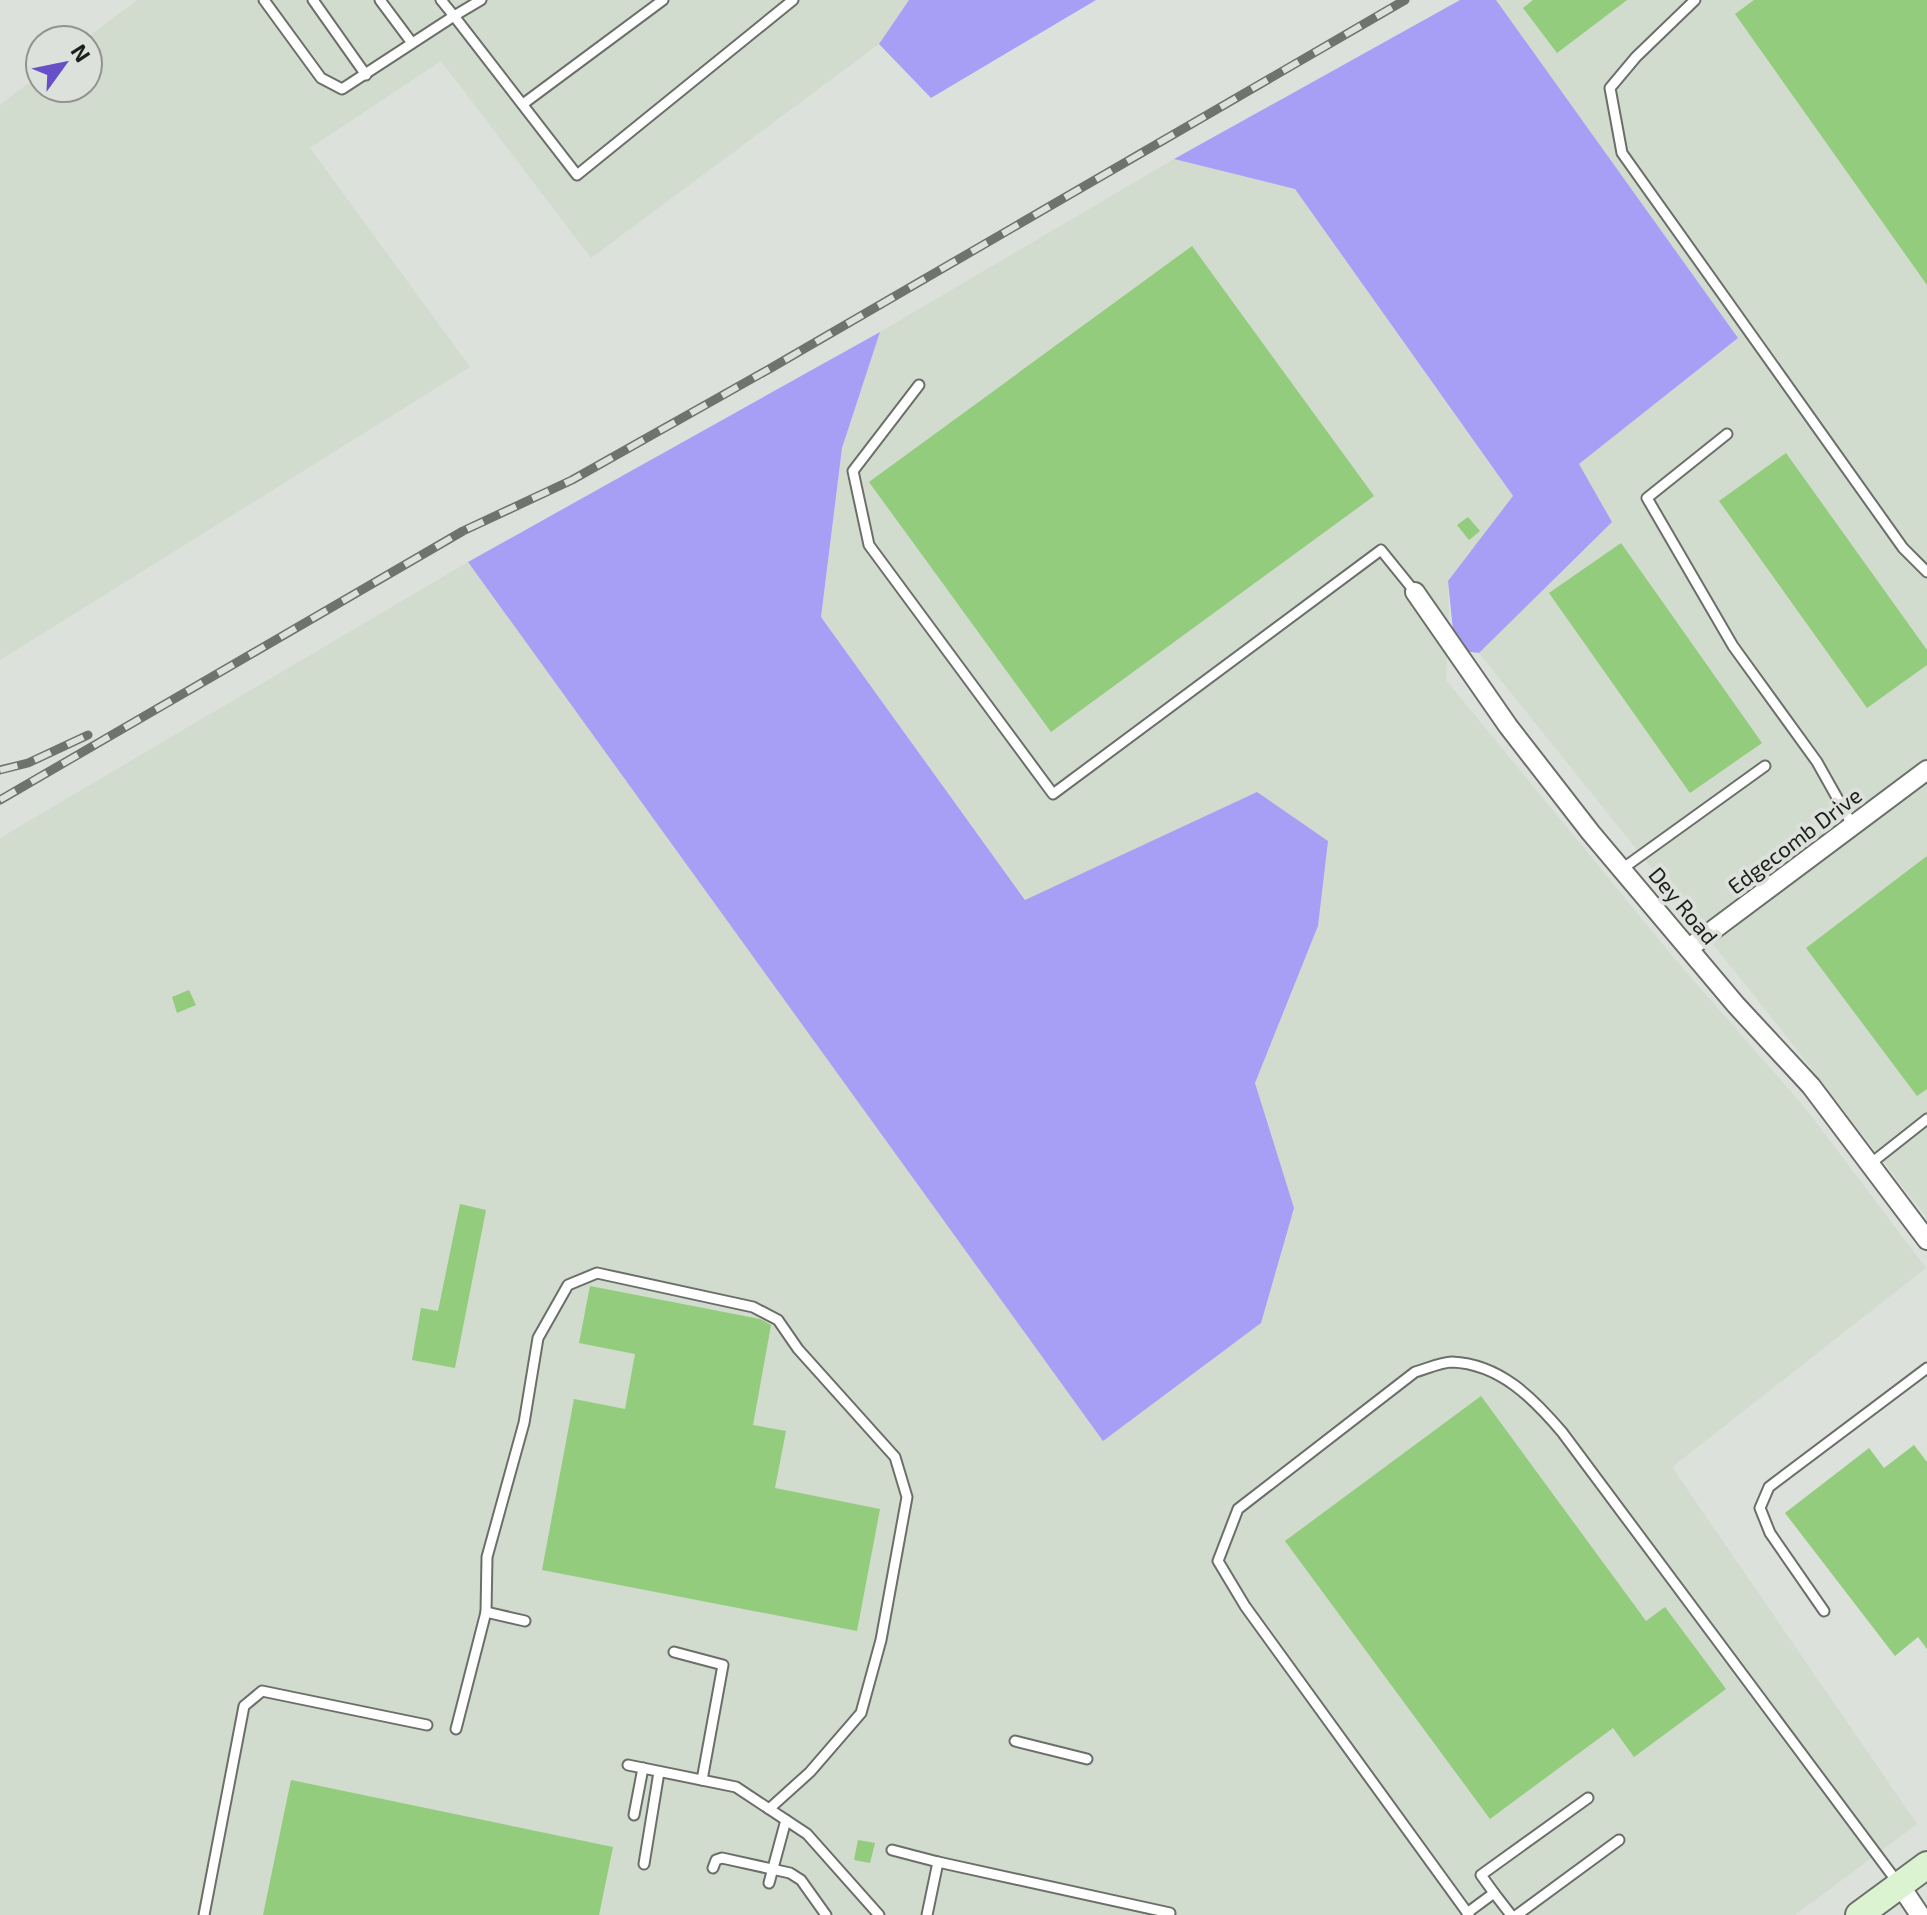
<svg xmlns="http://www.w3.org/2000/svg" width="1927" height="1915" viewBox="0 0 1927 1915" font-family="'Exo 2',sans-serif">
<rect width="100%" height="100%" fill="#dde1db"/>
<g fill="#d1dbce">
<path d="M137 0H909L879 44 591 258 441 61 310 148 470 367 0 660V105L40 74V88H88V40H84Z"/>
<path d="M1496 0H1927V1218L1780 1028 1479 653 1611 522 1579 464 1738 338Z"/>
<path d="M1174 159 1295 189 1513 497 1448 581 1449 612 1446 680 1674 958 1806 1109 1926 1268 1672 1467 1917 1824 1795 1915H0V838L468 562 1103 1440 1294 1208 1255 1083 1318 926 1257 792 1026 900 821 617 842 448 880 332Z"/>
</g>
<g fill="#a79ff6">
<path d="M909 0H1096L931 98 879 44Z"/>
<path d="M1460 0H1496L1738 338 1579 464 1612 522 1479 653 1455 650 1448 581 1513 496 1295 189 1174 159Z"/>
<path d="M880 332 842 448 821 617 1025 900 1257 792 1328 841 1318 926 1255 1083 1294 1208 1261 1323 1103 1441 468 562Z"/>
</g>
<g fill="#92cc7c">
<path d="M1533 0H1627L1557 53 1523 8Z"/>
<path d="M1754 0H1927V285L1735 14Z"/>
<path d="M1192 246 1374 496 1051 732 869 482Z"/>
<path d="M1786 453 1927 650V665L1867 708 1719 501Z"/>
<path d="M1468 517 1480 531 1469 540 1457 525Z"/>
<path d="M1621 543 1762 743 1690 793 1549 593Z"/>
<path d="M1927 856V1089L1917 1096 1806 948Z"/>
<path d="M189 990 196 1005 177 1013 172 997Z"/>
<path d="M460 1204 486 1210 455 1368 412 1360 421 1308 438 1311Z"/>
<path d="M590 1286 760 1319 771 1325 753 1425 786 1431 775 1488 880 1509 857 1631 542 1570 574 1399 625 1409 635 1354 579 1343Z"/>
<path d="M1481 1396 1646 1621 1665 1607 1726 1689 1634 1757 1613 1728 1490 1819 1285 1541Z"/>
<path d="M1914 1445 1927 1462V1649L1918 1637 1895 1656 1785 1513 1869 1448 1884 1468Z"/>
<path d="M291 1780 613 1847 599 1915H263Z"/>
<path d="M858 1840 875 1843 870 1863 854 1860Z"/>
</g>
<g fill="none" stroke-linecap="round" stroke-linejoin="round">
<defs>
<g id="lane">
<path d="M264 0 321 78 342 89 454 16 441 0"/>
<path d="M313 0 366 75"/>
<path d="M380 0 412 43"/>
<path d="M481 0 454 16 577 175 793 0"/>
<path d="M1695 0 1636 57 1610 88 1622 153 1903 548 1927 572"/>
<path d="M523 104 663 0"/>
<path d="M919 385 853 471 869 545 1053 794 1381 550 1415 592"/>
<path d="M1727 434 1647 498 1733 646 1817 762 1853 826"/>
<path d="M1622 869 1765 766"/>
<path d="M1870 1164 1927 1119"/>
<path d="M1824 1611 1770 1533 1760 1508 1769 1487 1927 1368"/>
<path d="M486 1612 487 1557 524 1423 538 1338 568 1285 597 1273 753 1307 778 1320 798 1349 895 1457 907 1497 881 1640 861 1713 810 1772 769 1809"/>
<path d="M674 1652 723 1665 702 1780"/>
<path d="M456 1729 486 1612 525 1621"/>
<path d="M1015 1741 1087 1759"/>
<path d="M628 1765 736 1787 807 1834 879 1915"/>
<path d="M634 1815 643 1768"/>
<path d="M892 1850 938 1862 927 1915"/>
<path d="M938 1862 1170 1913"/>
<path d="M644 1864 659 1772"/>
<path d="M713 1868 716 1860 722 1858 790 1873 801 1880 826 1915"/>
<path d="M769 1883 786 1820"/>
<path d="M1494 1893 1511 1915"/>
<path d="M1467 1913 1494 1893 1481 1875 1588 1798"/>
<path d="M204 1915 244 1706 262 1691 427 1725"/>
<path d="M1469 1915 1245 1606 1218 1561 1238 1509 1415 1372C1426 1369 1441 1362 1452 1362 1500 1364 1533 1398 1562 1432L1898 1883"/>
<path d="M1517 1915 1619 1840"/>
</g>
<g id="street">
<path d="M1415 592 1508 726 1591 833 1736 1005 1811 1086 1927 1240"/>
<path d="M1689 948 1927 770"/>
<path d="M1900 1885 1920 1915"/>
</g>
<path id="secondary" d="M1859 1915 1927 1865"/>
</defs>
<use href="#lane" stroke="#6b6f69" stroke-width="13"/>
<use href="#street" stroke="#6b6f69" stroke-width="22"/>
<use href="#secondary" stroke="#6b6f69" stroke-width="30"/>
<use href="#lane" stroke="#fff" stroke-width="9"/>
<use href="#street" stroke="#fff" stroke-width="18"/>
<use href="#secondary" stroke="#dbf3d1" stroke-width="26"/>
<defs>
<g id="rail">
<path d="M0 770 28 763 88 735"/>
<path d="M0 800 463 531 572 480 771 368 1405 0"/>
</g>
</defs>
<use href="#rail" stroke="#70726f" stroke-width="9"/>
<use href="#rail" stroke="#dde1db" stroke-width="6" stroke-dasharray="18" stroke-linecap="butt"/>
</g>
<g text-anchor="middle" dominant-baseline="central" stroke-width="8" stroke-linejoin="round" paint-order="stroke">
<g font-size="22" fill="#1e1f1d" stroke="#dde1db">
<text transform="translate(1794 840) rotate(-37)">Edgecomb Drive</text>
<text transform="translate(1684 905) rotate(50)">Dey Road</text>
</g>
</g>
<g transform="translate(64 64) rotate(57)"><circle r="38" fill="#dde1db" stroke="#91938f" stroke-width="2"/>
<path d="M0-6L14 30L0 20L-14 30Z" fill="#674fc8"/>
<text y="-12" font-size="22" font-weight="bold" text-anchor="middle" fill="#1e1f1d">N</text>
</g>
</svg>
